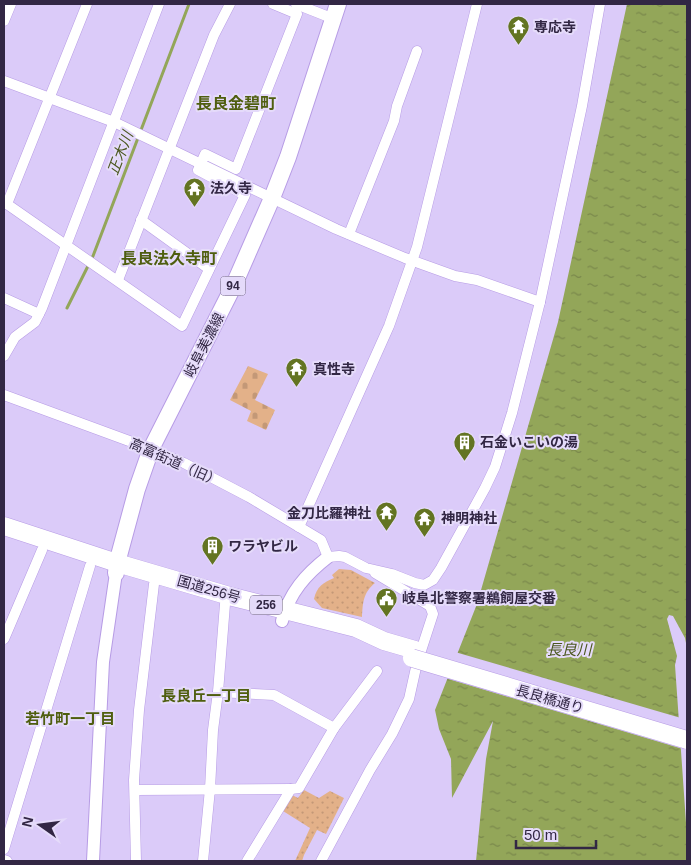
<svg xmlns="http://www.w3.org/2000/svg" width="691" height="865" viewBox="0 0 691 865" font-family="Helvetica,'Noto Sans JP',sans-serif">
<defs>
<pattern id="grass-dots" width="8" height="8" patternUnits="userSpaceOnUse" patternTransform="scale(1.25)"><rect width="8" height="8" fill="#e3b189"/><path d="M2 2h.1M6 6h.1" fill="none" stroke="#c39877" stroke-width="1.8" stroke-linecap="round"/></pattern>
<pattern id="cemetery-stones" width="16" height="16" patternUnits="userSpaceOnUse" patternTransform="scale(1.25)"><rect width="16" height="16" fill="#e3b189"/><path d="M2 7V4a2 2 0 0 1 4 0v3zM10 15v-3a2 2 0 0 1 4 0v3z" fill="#c39877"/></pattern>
<pattern id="water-ripples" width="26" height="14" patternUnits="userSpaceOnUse" patternTransform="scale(1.25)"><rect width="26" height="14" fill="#93a659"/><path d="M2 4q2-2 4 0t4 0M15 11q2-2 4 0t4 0" fill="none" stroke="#79874b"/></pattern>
</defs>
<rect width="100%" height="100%" fill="#dbcbf9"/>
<g fill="url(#grass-dots)">
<path d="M339 569 351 570 375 583C363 593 363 602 362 617L322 608 314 599C317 586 323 583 334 578L332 575Z"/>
<path d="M304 790 319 798 330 791 344 798 326 834 317 830 304 855 302 861H295L310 828 283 811 292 795 298 798Z"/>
</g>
<path fill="url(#cemetery-stones)" d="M248 366 268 374 255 400 275 410 266 430 247 421 251 411 230 400Z"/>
<path fill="url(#water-ripples)" d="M627 4H687V648L685 638 673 616 669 615 667 619 677 656 675 665 687 837V861H476L486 759 493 721 452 798 451 759 439 729 435 710 477 604 558 322Z"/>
<path fill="#dbcbf9" d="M455 652 681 718 683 749 445 678Z"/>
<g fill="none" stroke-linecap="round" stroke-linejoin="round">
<path stroke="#93a659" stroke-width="3" d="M67 308 93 256 189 4"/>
<defs>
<g id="minor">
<path d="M296 4 334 19"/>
<path d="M4 21 11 4"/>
<path d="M4 81 114 122 336 229 405 258 455 276 477 280 540 302"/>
<path d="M4 202 182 326 245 195 198 170 205 154 236 169 297 14 273 4"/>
<path d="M7 204 87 4"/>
<path d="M141 220 209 269"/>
<path d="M349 234 394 121 397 106 417 51"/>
<path d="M118 280 214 35 230 4"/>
<path d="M4 298 39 314"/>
<path d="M4 356 15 337 35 322 42 308 159 4"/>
<path d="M4 395 151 449 184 463 249 497 321 540 328 557 339 556 345 557 366 568 392 574 415 583 424 585 433 580 441 568 485 488 495 467 512 413 540 302 582 106 600 4"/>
<path d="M299 527 389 326 417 247 477 4"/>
<path d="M4 639 42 550"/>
<path d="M218 692 274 695 334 728"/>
<path d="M135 790 291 789"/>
<path d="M4 849 90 566"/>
<path d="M4 860 7 861"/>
<path d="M136 861 134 780 139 710 154 584"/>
<path d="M203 861 210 789 213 730 218 692 225 604"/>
<path d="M247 861 291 789 299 788 334 728 377 671"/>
<path d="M321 861 370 770 392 734 409 699 417 663 433 614 430 606 375 573"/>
</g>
<g id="tertiary">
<path d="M282 621C289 593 306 574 328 557"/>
<path d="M93 861 103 662 116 573"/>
</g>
<path id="primary" d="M116 573 117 563 137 489 151 449 233 287 272 198 288 157 338 4"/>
<path id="trunk" d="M4 526 117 563 233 597 356 628 384 641 415 650"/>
</defs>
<use href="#minor" stroke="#b79ce5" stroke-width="11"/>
<use href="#tertiary" stroke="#b79ce5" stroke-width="14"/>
<use href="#primary" stroke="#b79ce5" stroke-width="18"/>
<use href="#trunk" stroke="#b79ce5" stroke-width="19"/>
<use href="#minor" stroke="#fff" stroke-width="10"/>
<use href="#tertiary" stroke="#fff" stroke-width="12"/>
<use href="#primary" stroke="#fff" stroke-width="16"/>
<use href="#trunk" stroke="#fff" stroke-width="18"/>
<defs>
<path id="trunk-bridge" d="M412 658 687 740"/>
</defs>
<use href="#trunk-bridge" stroke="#b79ce5" stroke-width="19" stroke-linecap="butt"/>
<use href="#trunk-bridge" stroke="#fff" stroke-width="18"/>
</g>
<defs>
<symbol id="temple-pin" viewBox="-11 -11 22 30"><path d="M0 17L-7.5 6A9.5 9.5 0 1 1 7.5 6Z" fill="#637422" stroke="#e5dbfa"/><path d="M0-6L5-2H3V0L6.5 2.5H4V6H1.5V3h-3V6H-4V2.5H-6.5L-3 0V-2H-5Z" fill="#fff"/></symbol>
<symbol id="building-pin" viewBox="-11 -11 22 30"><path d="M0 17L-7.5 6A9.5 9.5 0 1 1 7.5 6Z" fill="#637422" stroke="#e5dbfa"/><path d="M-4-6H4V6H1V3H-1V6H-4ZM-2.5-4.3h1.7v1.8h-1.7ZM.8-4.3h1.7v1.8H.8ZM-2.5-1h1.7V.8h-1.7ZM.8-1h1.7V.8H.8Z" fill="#fff"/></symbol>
<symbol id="civic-pin" viewBox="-11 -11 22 30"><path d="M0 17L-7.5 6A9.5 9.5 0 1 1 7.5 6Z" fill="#637422" stroke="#e5dbfa"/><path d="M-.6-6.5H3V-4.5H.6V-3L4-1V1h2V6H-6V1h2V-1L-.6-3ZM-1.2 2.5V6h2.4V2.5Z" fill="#fff"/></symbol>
</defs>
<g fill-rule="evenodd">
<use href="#temple-pin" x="506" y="14" width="25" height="34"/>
<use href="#temple-pin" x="182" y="176" width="25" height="34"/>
<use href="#temple-pin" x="284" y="356" width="25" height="34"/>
<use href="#building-pin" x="452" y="430" width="25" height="34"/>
<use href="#temple-pin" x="374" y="500" width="25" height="34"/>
<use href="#temple-pin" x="412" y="506" width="25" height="34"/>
<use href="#building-pin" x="200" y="534" width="25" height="34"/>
<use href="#civic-pin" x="374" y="586" width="25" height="34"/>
</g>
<g text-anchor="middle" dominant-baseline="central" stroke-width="4" stroke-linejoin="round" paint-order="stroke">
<g fill="#e5dbfa" stroke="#685d7b" stroke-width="1">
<rect x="220.5" y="276.5" width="25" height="19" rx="4"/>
<rect x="250" y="595.5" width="32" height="19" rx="4"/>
</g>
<g font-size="12" font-weight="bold" fill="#322744">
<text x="233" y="286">94</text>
<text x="266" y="605">256</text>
</g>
<g font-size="14" font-weight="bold" fill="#322744" stroke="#e5dbfa" text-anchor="start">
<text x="534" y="27">専応寺</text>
<text x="210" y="188">法久寺</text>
<text x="313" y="369">真性寺</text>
<text x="480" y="442">石金いこいの湯</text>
<text x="371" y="513" text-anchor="end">金刀比羅神社</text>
<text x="441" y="518">神明神社</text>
<text x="228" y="546">ワラヤビル</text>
<text x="402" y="598">岐阜北警察署鵜飼屋交番</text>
</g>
<g font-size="14" fill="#322744" stroke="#e5dbfa">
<text transform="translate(204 345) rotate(-63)">岐阜美濃線</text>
<text transform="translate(175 462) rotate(24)">高富街道（旧）</text>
<text transform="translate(209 589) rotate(16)">国道256号</text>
<text transform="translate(550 699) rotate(16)">長良橋通り</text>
</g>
<g font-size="15" font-style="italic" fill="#4b571f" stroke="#e5dbfa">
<text transform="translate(120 153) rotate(-69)">正木川</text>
<text x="569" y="649">長良川</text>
</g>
<g font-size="15" font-weight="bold" fill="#4f5e0f" stroke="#e5dbfa">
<text x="206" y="695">長良丘一丁目</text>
<text x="70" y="718">若竹町一丁目</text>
</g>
<g font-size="16" font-weight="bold" fill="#4f5e0f" stroke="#e5dbfa">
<text x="236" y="103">長良金碧町</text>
<text x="169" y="258">長良法久寺町</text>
</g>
</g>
<rect width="691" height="865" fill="none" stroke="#322744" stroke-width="10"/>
<g transform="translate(40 825) rotate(284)" stroke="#e5dbfa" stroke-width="4" paint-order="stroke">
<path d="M0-4L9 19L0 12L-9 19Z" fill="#322744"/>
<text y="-8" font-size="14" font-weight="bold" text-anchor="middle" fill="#322744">N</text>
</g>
<path d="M516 840v8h80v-8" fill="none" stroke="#322744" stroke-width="2.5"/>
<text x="524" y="840" font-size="15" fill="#322744" stroke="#e5dbfa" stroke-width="4" paint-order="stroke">50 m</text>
</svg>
